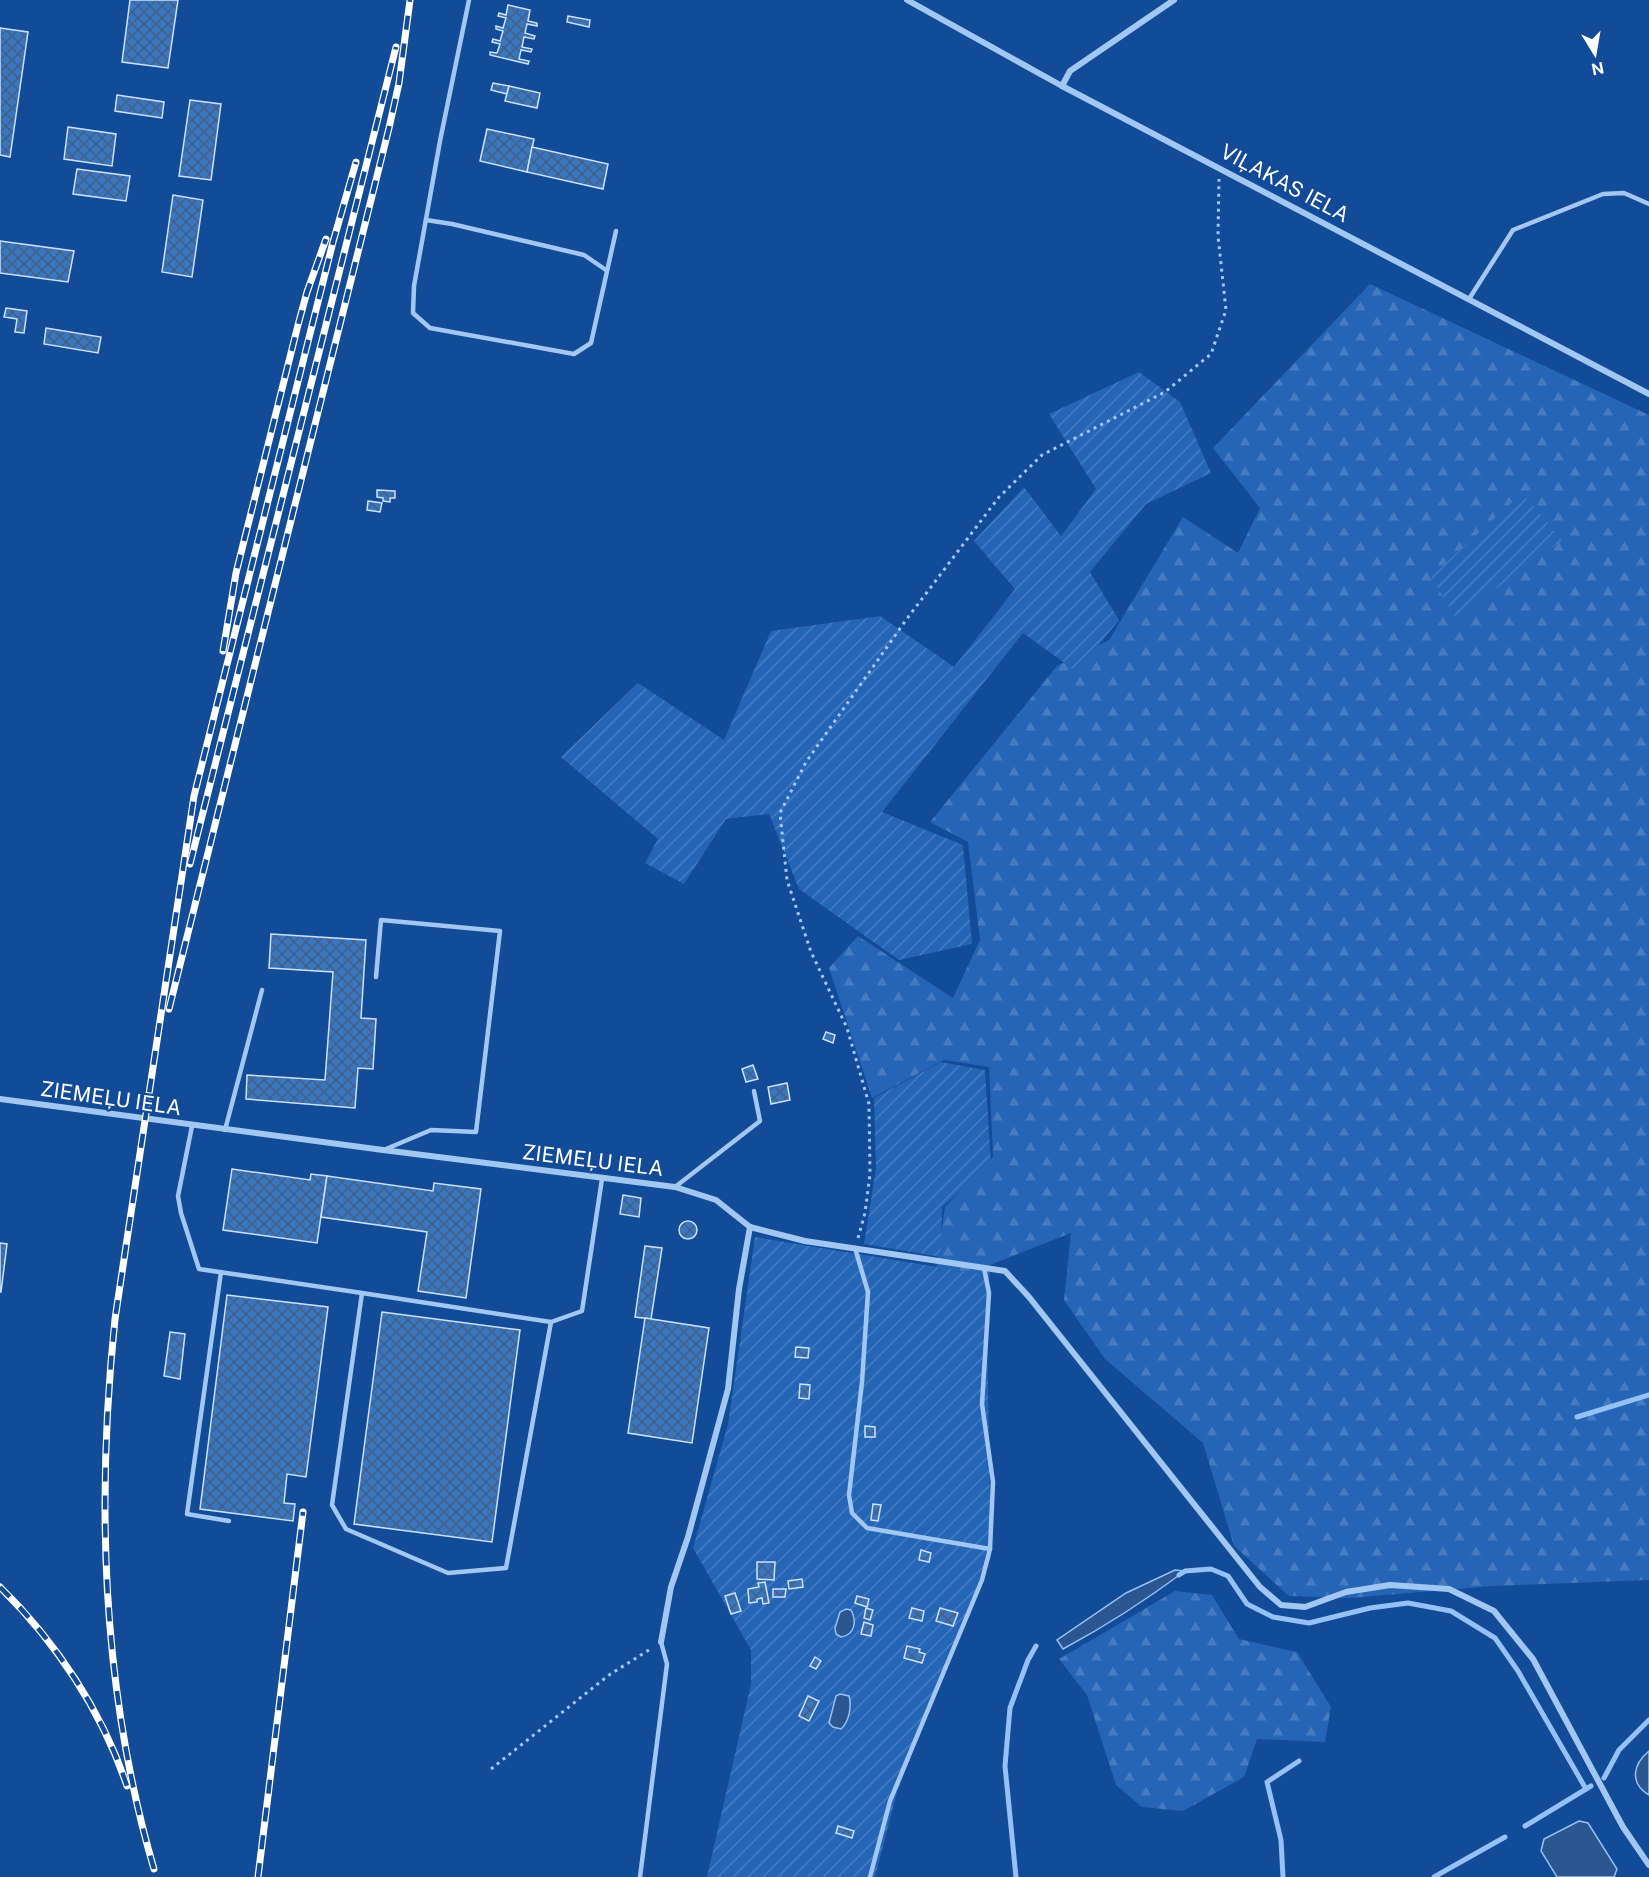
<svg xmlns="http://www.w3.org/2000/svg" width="1649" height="1877" viewBox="0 0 1649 1877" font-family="'Public Sans',sans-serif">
<defs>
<pattern id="forest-firs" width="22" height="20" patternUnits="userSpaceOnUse" patternTransform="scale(1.5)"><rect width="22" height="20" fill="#2465b6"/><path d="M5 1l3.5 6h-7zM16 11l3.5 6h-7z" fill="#457cc1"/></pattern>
<pattern id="garden-furrows" width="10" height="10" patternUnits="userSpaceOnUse" patternTransform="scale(1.5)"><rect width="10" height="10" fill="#2465b6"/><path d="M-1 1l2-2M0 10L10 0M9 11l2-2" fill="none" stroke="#457cc1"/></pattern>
<pattern id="building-cross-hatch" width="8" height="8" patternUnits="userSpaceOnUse" patternTransform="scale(1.5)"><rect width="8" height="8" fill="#3a75c0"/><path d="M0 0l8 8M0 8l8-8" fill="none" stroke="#436086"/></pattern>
</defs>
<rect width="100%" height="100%" fill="#124b98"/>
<g fill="url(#forest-firs)">
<path d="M1370 284 1649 415V1580L1493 1586 1349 1598 1289 1596 1234 1546 1203 1443 1105 1359 1064 1300 1071 1233 990 1265 984 1371 925 1352 945 1207 993 1157 989 1067 944 1060 872 1098 829 968 858 936 953 998 980 940 968 842 930 822 1057 666 1109 640 1183 517 1238 553 1260 508 1213 448Z"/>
<path d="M1175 1591 1212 1595 1239 1639 1297 1652 1331 1707 1325 1742 1257 1739 1244 1777 1183 1811 1142 1807 1116 1785 1087 1695 1059 1659Z"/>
</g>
<g fill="url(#garden-furrows)">
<path d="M1139 372 1180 402 1211 473 1146 504 1090 572 1119 620 1077 672 1023 633 882 812 963 845 972 944 899 960 799 889 769 814 726 819 684 884 645 863 658 839 561 757 638 683 724 740 771 631 880 616 954 667 1015 589 974 541 1024 487 1061 536 1096 489 1049 414Z"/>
<path d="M1522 493 1562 540 1456 618 1431 577Z"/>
<path d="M941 1062 985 1070 991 1164 942 1207 941 1257 864 1244 876 1168 874 1098Z"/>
<path d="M755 1237 986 1275 991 1557 897 1792 875 1877H707L751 1684V1650L693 1548 728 1424Z"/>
</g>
<g fill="#2c568f" stroke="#95c1f7" stroke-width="1.5">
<path d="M1175 1570 1185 1571C1146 1600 1106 1626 1063 1649L1057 1640 1126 1593Z"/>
<path d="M846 1609 851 1610C857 1621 855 1635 841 1637L836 1634 835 1628 840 1612Z"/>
<path d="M840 1694 849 1696C852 1706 849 1722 841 1729L833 1727 829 1723 836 1696Z"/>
<path d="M1649 1751V1795C1629 1783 1633 1764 1649 1751Z"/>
<path d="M1579 1821 1588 1823 1617 1869 1614 1877H1557L1541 1851 1544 1839Z"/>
</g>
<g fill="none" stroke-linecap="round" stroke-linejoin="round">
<g stroke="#95c1f7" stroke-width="5">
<path d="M1577 1417 1649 1395"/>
<path d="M1179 1575 1185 1571 1211 1569 1228 1576 1247 1604 1273 1617 1309 1623 1370 1608 1408 1603 1451 1611 1495 1638 1518 1671 1586 1789"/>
<path d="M1604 1778 1619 1750 1649 1720"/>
<path d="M1525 1826 1591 1786"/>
<path d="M1016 1877 1005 1766 1010 1708 1028 1660 1036 1646"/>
<path d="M1283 1877 1281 1840 1267 1782 1299 1761"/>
<path d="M1434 1877 1505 1837"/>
</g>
</g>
<g fill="url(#building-cross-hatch)" stroke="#cbe1fd" stroke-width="1.5">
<path d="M130 0H178L168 68 122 62Z"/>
<path d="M508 5 530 10 528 21 537 23V26L527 24 525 33 535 36 534 39 524 37 522 47 532 49 531 52 521 50 519 59 529 61 528 64 490 55V52L497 53 500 44 492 42 493 39 500 41 503 31 496 29V26L503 28 506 18 498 16 499 13 506 15Z"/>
<path d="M568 16 590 20 589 27 567 22Z"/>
<path d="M0 28 28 32 10 157 0 155Z"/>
<path d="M493 83 509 86 507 94 491 90Z"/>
<path d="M509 86 540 93 537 108 505 101Z"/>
<path d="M117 95 164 102 162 118 115 111Z"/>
<path d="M190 100 221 104 211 180 179 176Z"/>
<path d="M68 127 116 134 112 166 64 159Z"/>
<path d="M487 129 534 139 527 172 480 161Z"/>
<path d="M532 147 608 164 603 189 527 172Z"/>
<path d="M77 169 130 176 126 201 73 194Z"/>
<path d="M173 195 203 200 192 277 162 272Z"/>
<path d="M0 241 74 251 68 282 0 273Z"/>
<path d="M6 308 27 311 24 333 15 332 17 319 4 317Z"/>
<path d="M46 328 101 337 98 353 44 344Z"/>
<path d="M377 490 395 491V498H390V502L383 501V498L377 497Z"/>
<path d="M368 501 382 503 380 512 367 510Z"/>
<path d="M271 934 366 940 361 1018 376 1019 373 1069 358 1068 355 1108 246 1099 247 1075 325 1080 333 972 269 968Z"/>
<path d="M826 1032 835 1035 833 1043 823 1039Z"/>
<path d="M753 1065 758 1079 746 1082 742 1069Z"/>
<path d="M787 1083 790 1100 771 1104 768 1087Z"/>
<path d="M232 1169 310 1180 311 1174 327 1176 317 1243 223 1230Z"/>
<path d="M327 1176 433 1191 434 1183 481 1189 466 1298 418 1291 427 1232 321 1217Z"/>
<path d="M623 1195 641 1198 639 1217 620 1214Z"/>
<circle cx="688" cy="1230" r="9"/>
<path d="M0 1243 7 1244 1 1292H0Z"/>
<path d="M645 1246 662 1248 651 1319 635 1317Z"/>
<path d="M227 1295 328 1307 306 1477 287 1474 284 1503 295 1504 293 1521 200 1509Z"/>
<path d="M382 1312 520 1330 492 1542 354 1524Z"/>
<path d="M645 1318 709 1328 692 1443 628 1433Z"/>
<path d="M170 1332 185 1334 180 1379 164 1376Z"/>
<path d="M796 1347 809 1348 808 1358 795 1357Z"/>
<path d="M800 1384 810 1385 809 1399 799 1398Z"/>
<path d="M865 1426 875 1427V1437H865Z"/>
<path d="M873 1504 881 1505 878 1521 871 1520Z"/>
<path d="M921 1550 931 1553 929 1562 919 1560Z"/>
<path d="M757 1562H775L774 1580 757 1579Z"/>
<path d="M802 1579 803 1587 789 1589 788 1581Z"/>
<path d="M765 1582 769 1603 763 1604 762 1598 757 1599V1602L749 1603 748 1589 759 1587 758 1583Z"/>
<path d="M773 1589H786L785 1597H773Z"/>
<path d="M735 1593 741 1611 731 1614 725 1596Z"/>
<path d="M857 1596 869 1599 867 1607 855 1603Z"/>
<path d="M866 1608 873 1610 870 1620 864 1618Z"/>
<path d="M912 1608 924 1611 922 1621 909 1618Z"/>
<path d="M940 1608 958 1613 953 1626 936 1621Z"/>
<path d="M864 1622 873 1625 871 1636 861 1634Z"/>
<path d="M907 1646 920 1649 919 1652 925 1654 922 1663 904 1658Z"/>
<path d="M815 1657 821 1661 816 1669 810 1666Z"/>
<path d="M808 1696 819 1701 809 1721 799 1716Z"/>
<path d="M838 1826 854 1831 852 1838 836 1833Z"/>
</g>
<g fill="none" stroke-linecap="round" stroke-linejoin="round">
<g stroke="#a3c7f3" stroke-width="3" stroke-dasharray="3 4.5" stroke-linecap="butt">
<path d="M858 1238 865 1213 870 1174 869 1104 847 1028 811 952 787 880 780 813 806 762 906 620 999 497 1042 455 1165 392 1211 354 1226 310 1218 236 1219 179"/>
<path d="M491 1769 609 1675 652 1648"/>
</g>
<g stroke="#a3c7f3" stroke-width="4.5">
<path d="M469 0 440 141 414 286 413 313 430 328 574 354 591 343 616 231"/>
<path d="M426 220 452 224 584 255 606 270"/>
<path d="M1469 299 1513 230 1603 194 1624 193 1649 204"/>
<path d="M376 977 381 920 500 931 476 1132 431 1130 386 1149"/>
<path d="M192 1126 178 1196 181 1213 199 1269 362 1293"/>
<path d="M225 1130 262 990"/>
<path d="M675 1187 760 1121 754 1091"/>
<path d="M855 1248 868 1292 862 1382 849 1495 852 1513 867 1528 990 1549"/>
<path d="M221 1272 187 1514 229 1521"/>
<path d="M551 1322 362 1293 332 1505 346 1529 448 1573 506 1568 551 1322 582 1311 602 1179"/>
<path d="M640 1877 667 1664 661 1642"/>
<path d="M870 1877 890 1801 982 1580 990 1549 993 1482 982 1404 989 1293 984 1268"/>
</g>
<g stroke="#a3c7f3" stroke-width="6">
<path d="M907 0 1062 86 1649 394"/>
<path d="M1062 86 1070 71 1174 0"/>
<path d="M0 1099 383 1150 675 1187 716 1200 750 1227 739 1289 728 1389 688 1537 671 1587 661 1642"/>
<path d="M750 1227 805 1241 1005 1271 1029 1297 1260 1587 1281 1605 1305 1607 1346 1592 1390 1585 1449 1589 1494 1611 1533 1659 1623 1827 1649 1865"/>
</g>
<defs>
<g id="rail">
<path d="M223 651 236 573 298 325 307 292 326 239"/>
<path d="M190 864 396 47"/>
<path d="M169 1009 389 128 399 83 410 0"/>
<path d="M0 1587C56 1642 102 1711 127 1786"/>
<path d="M154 1869C102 1692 96 1501 115 1319L194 796 333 242 356 162"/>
<path d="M258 1877 303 1512"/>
</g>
</defs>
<use href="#rail" stroke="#fff" stroke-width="7"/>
<use href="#rail" stroke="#124b98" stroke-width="4.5" stroke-dasharray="14" stroke-linecap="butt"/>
</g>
<g text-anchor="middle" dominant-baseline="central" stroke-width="4.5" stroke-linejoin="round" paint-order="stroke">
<g font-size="21" fill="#fff" stroke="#124b98">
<text transform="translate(1285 183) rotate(28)">VIĻAKAS IELA</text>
<text transform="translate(111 1098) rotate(8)">ZIEMEĻU IELA</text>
<text transform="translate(593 1160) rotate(7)">ZIEMEĻU IELA</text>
</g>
</g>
<g transform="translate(1595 54) rotate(169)" stroke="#124b98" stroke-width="4.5" paint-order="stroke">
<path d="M0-4.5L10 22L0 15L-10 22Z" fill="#ffffff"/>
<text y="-9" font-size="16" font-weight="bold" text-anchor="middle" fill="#ffffff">N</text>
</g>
</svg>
